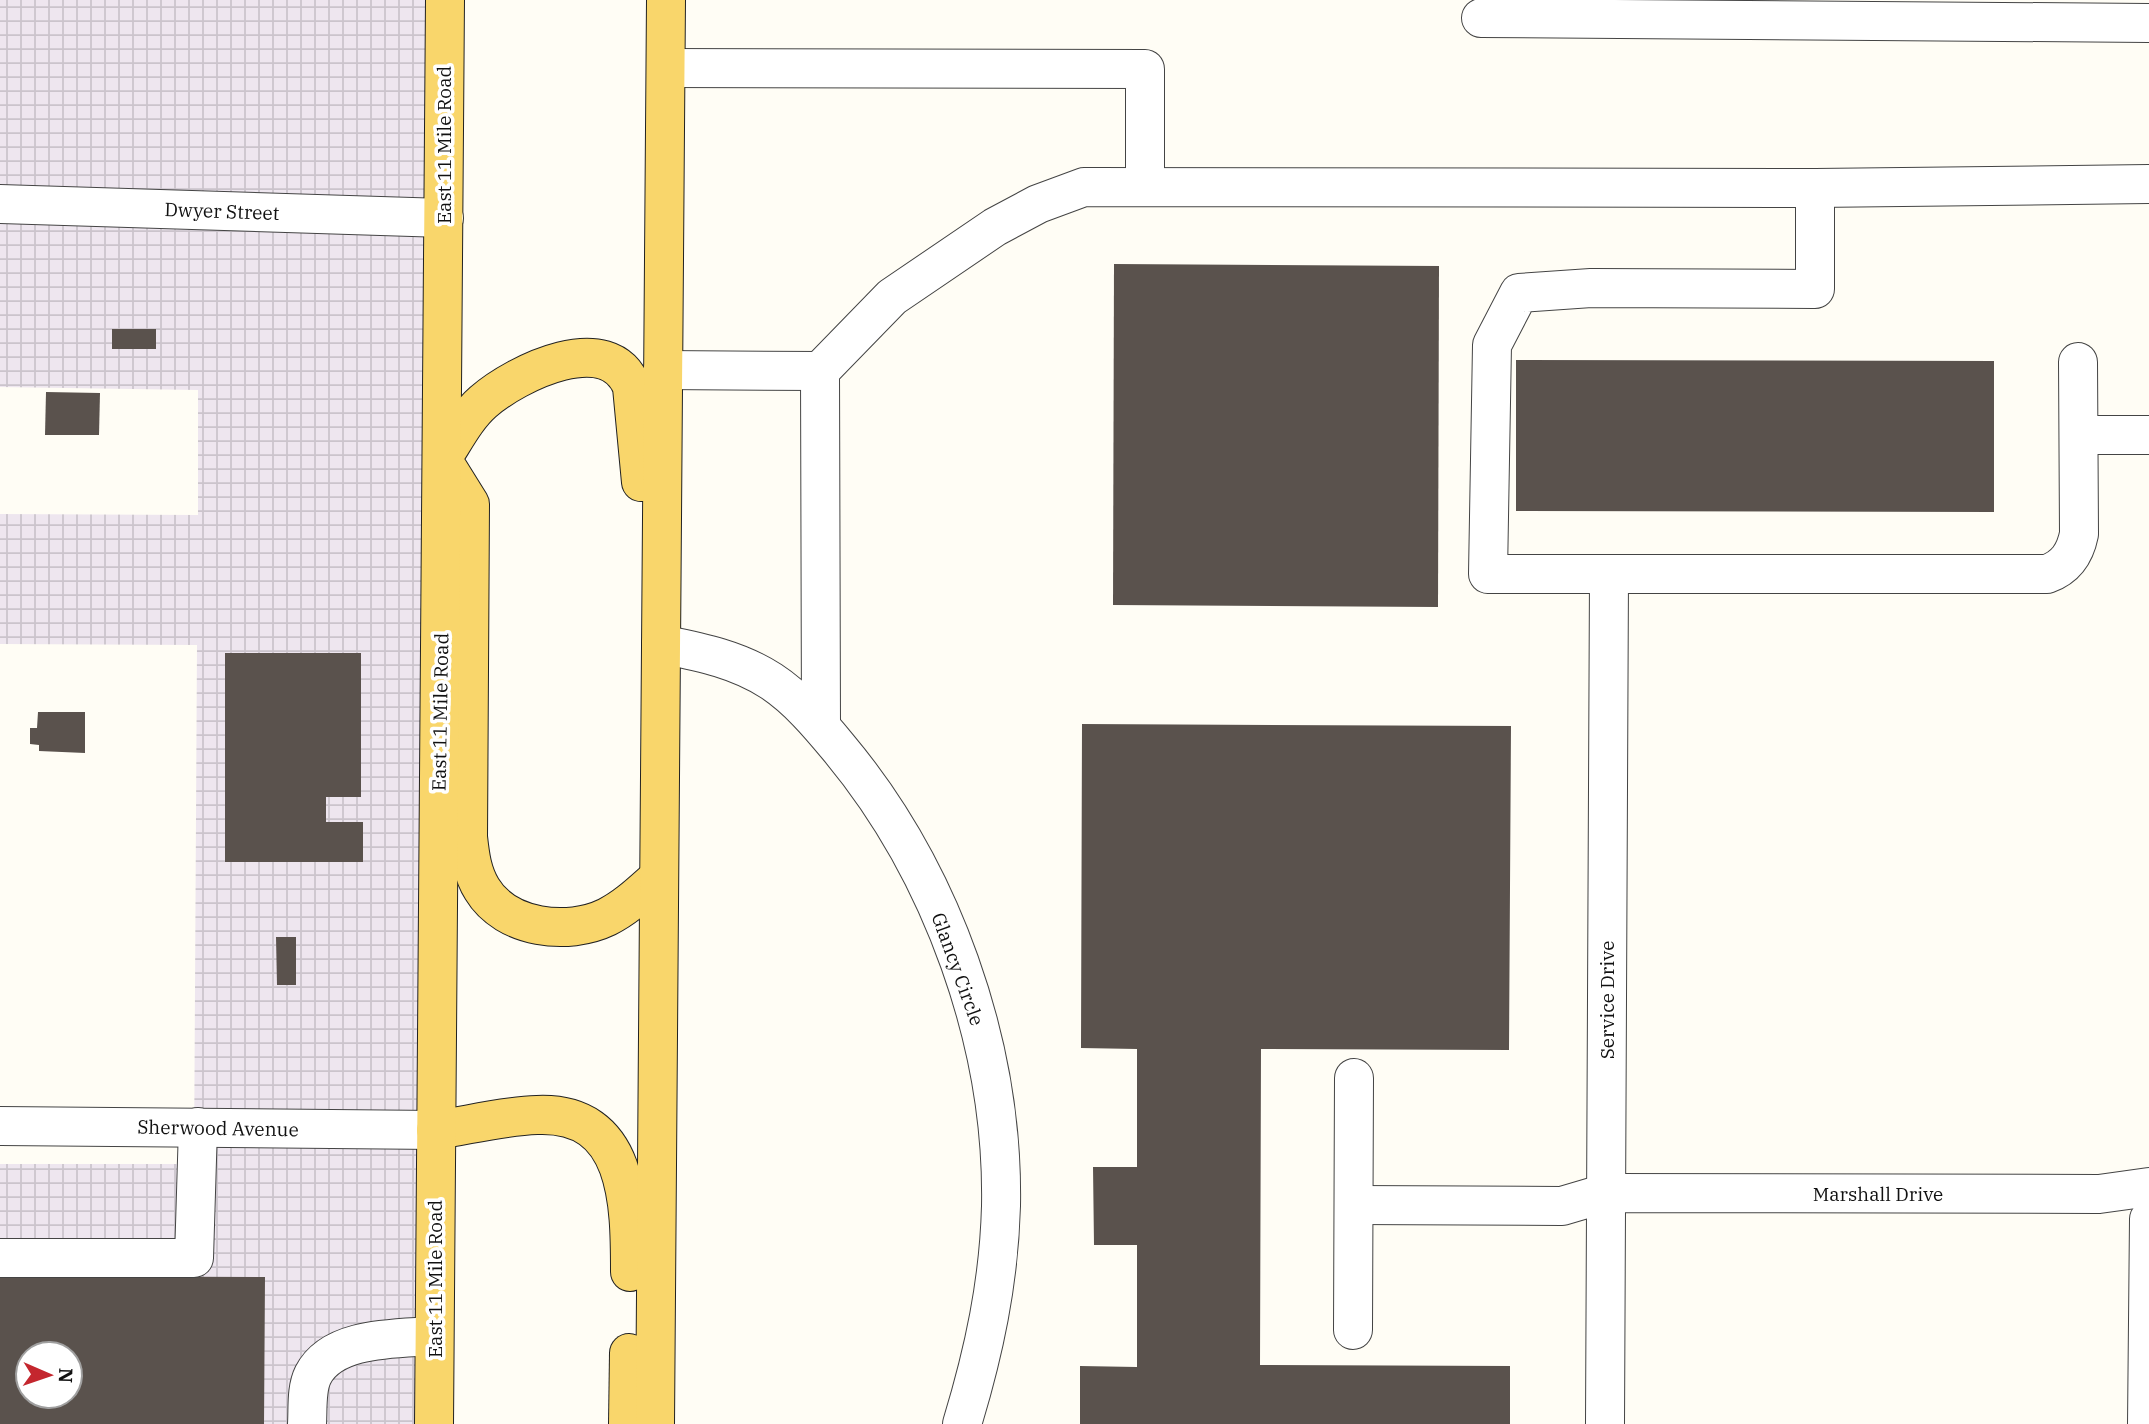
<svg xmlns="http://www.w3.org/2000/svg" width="2149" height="1424" viewBox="0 0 2149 1424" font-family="'IBM Plex Serif',serif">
<defs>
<pattern id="industrial-grid" width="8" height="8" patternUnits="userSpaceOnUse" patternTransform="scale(1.75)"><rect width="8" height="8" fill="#eee6ef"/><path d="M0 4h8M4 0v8" fill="none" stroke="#cbc4cc"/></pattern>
</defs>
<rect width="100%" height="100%" fill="#fffdf5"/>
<path fill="url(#industrial-grid)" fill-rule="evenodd" d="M0 0H428L418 1424H0V1164H194L197 645 0 644V514L198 515V390L0 387ZM28 1354H70V1396H28Z"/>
<g fill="#5a524d" fill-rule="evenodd">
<path d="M1114 264 1439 266 1438 607 1113 605Z"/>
<rect x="112" y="329" width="44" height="20"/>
<path d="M1516 360 1994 361V512L1516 511Z"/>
<path d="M46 392 100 393 99 435H45Z"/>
<path d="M225 653H361V797H326V822H363V862H225Z"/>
<path d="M38 712H85V753L39 751V745L30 744V728H37Z"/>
<path d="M1082 724 1511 726 1509 1050 1261 1049 1260 1365 1510 1366V1424H1080V1366L1137 1367V1245H1094L1093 1167H1137V1049L1081 1048Z"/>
<path d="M276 937H296V985H277Z"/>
<path d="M0 1276 265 1277 264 1424H0ZM28 1354H70V1396H28Z"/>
</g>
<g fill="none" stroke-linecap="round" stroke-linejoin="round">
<defs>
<g id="minor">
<path d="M1481 18 2149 23"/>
<path d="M666 68 1145 69V186"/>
<path d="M1815 188V289L1591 288 1519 293 1492 345 1488 574H2047C2066 567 2075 554 2079 534L2078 362"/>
<path d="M0 204 444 218"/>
<path d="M663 370 820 371"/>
<path d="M2079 435H2149"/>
<path d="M661 644C700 652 737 659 771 681 797 698 819 724 838 747 942 871 1004 1044 1001 1206 999 1282 984 1352 962 1424"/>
<path d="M821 726 820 371 892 297 995 227 1038 204 1084 187 1815 188 2149 184"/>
<path d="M0 1126 436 1130"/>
<path d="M1354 1205 1562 1206 1606 1193 2099 1194 2149 1187"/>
<path d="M0 1258H194L198 1127"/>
<path d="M1353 1330 1354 1078"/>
<path d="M307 1424C308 1408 306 1389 313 1375 333 1336 397 1339 434 1336"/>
<path d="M1605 1424 1609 576"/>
<path d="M2147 1424 2149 1219"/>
</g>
<g id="major">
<path d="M641 482 632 387C610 327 516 373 483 402 466 417 455 439 442 459L470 504 468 837C470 855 472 873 482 889 506 929 568 936 607 917 627 907 643 891 659 877"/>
<path d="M436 1130C469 1125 504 1116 537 1115 630 1111 630 1205 630 1272"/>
<path d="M434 1424 445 0"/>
<path d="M628 1424 629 1353"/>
<path d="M655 1424 666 0"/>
</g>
</defs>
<use href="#minor" stroke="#444" stroke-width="40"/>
<use href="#major" stroke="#222" stroke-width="40"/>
<use href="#minor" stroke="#fff" stroke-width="38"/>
<use href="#major" stroke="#f9d66b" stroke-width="38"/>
</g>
<g text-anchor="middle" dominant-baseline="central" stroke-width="7" stroke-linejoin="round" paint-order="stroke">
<g font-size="19" fill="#111" stroke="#fff">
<text transform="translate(444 145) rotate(-90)">East 11 Mile Road</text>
<text transform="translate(222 211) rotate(2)">Dwyer Street</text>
<text transform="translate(440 712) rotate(-89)">East 11 Mile Road</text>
<text transform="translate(958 969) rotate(70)">Glancy Circle</text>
<text transform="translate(1607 1000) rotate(-90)">Service Drive</text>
<text transform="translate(218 1128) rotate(1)">Sherwood Avenue</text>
<text x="1878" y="1194">Marshall Drive</text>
<text transform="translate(435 1279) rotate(-90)">East 11 Mile Road</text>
</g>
</g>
<g transform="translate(49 1375) rotate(92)"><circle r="33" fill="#ffffff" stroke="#a0a0a0" stroke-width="2"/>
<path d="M0-5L12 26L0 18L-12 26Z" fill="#c4262e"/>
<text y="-10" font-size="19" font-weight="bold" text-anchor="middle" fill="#111111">N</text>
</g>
</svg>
